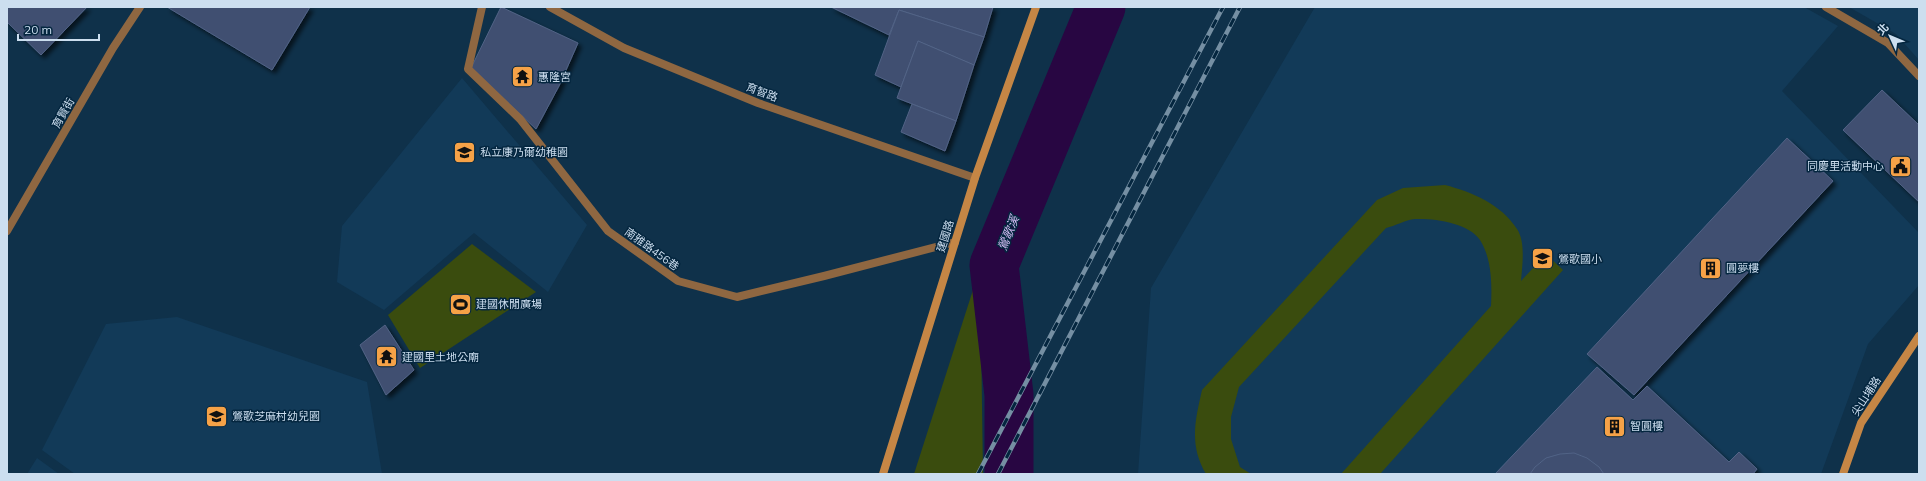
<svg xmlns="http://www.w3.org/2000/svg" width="1926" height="481" viewBox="0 0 1926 481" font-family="Mulish,'Noto Sans TC',sans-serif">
<defs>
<filter id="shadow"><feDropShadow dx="3.5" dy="3.5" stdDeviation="2" flood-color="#0009"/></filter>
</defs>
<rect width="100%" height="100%" fill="#0f314a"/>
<g fill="#123a58">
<path d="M1315 7H1804L1838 26 1782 91 1919 233V285L1868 344 1821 474H1138L1151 288Z"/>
<path d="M1849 7H1919V60L1896 34Z"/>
<path d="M462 78 587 225 548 292 474 233 384 310 337 282 342 226Z"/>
<path d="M177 317 367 382 382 474H75L42 450 106 324Z"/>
<path d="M37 458 59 474H27Z"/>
</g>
<g fill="#3a4c0e">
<path d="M1445 185C1472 192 1501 204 1517 229 1526 242 1522 267 1521 281L1546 254 1563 270 1380 474H1341L1491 306C1492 285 1492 259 1480 240 1469 223 1434 218 1415 219 1405 220 1395 226 1386 228L1239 387 1231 417V439L1240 467 1251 474H1206C1189 445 1195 421 1202 390L1377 200 1403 188Z"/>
<path d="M472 244 536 292 420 368 388 315Z"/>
<path d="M980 268 983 474H914Z"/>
</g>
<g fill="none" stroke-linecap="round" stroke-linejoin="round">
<path stroke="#280642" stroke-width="49" d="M1009 474V395L994 265 1101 7"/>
</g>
<g fill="#3f4f71" stroke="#526386" filter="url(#shadow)">
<path d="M7 7H87L41 55 7 22Z"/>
<path d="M167 7H310L272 70Z"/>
<path d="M501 7 578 43 559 86 536 129 471 68Z"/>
<path d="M831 7H993L984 37 899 10 889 35Z"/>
<path d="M899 10 984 37 974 65 918 41 901 87 875 75Z"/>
<path d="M918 41 974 65 956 121 897 98Z"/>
<path d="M1882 90 1919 125V202L1843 130Z"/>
<path d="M912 104 956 121 945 151 901 132Z"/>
<path d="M1787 138 1833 181 1634 395 1587 354Z"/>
<path d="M385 325 414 370 386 395 360 345Z"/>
<path d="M1597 367 1633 400 1647 386 1729 462 1739 452 1757 469 1753 474H1495Z"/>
<path d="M1574 453 1587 458 1599 467 1604 474H1530L1535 467 1546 458 1560 454Z"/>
</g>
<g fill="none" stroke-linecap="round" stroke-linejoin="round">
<path stroke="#8f6741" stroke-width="8" d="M482 7 468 69 520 119 608 231 678 281 737 297 824 276 955 242"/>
<g stroke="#8f6741" stroke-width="8">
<path d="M550 7 624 48 758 103 975 178"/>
<path d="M1826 7 1888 43 1919 76"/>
<path d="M7 231 113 48 140 7"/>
</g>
<g stroke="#c58645" stroke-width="8">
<path d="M883 474 975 178 1036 7"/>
<path d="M1843 474 1861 423 1919 336"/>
</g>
<defs>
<g id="rail">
<path d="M978 474 1223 7"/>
<path d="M998 474 1240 7"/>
</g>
</defs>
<use href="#rail" stroke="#758fa3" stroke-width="4.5"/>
<use href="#rail" stroke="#04263f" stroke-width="3" stroke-dasharray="9" stroke-linecap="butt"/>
</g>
<defs>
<symbol id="temple-square" viewBox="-11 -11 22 22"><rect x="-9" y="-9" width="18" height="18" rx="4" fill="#f6a247" stroke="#04263f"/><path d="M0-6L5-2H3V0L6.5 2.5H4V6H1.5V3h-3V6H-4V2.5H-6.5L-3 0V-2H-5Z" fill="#111"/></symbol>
<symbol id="school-square" viewBox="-11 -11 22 22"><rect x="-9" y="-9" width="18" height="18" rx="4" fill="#f6a247" stroke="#04263f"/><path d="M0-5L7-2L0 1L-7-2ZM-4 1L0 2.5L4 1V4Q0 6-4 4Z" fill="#111"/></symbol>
<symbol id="civic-square" viewBox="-11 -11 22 22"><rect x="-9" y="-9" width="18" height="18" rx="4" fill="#f6a247" stroke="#04263f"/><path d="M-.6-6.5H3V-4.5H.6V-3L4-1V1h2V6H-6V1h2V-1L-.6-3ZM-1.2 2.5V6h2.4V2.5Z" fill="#111"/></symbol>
<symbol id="building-square" viewBox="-11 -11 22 22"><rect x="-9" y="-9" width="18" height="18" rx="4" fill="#f6a247" stroke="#04263f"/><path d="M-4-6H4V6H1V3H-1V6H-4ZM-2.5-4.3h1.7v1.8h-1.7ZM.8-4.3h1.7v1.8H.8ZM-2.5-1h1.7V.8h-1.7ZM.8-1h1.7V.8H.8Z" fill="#111"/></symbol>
<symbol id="stadium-square" viewBox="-11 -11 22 22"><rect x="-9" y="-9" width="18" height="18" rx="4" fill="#f6a247" stroke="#04263f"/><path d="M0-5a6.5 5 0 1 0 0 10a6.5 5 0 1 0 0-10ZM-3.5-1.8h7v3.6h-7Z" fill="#111"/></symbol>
</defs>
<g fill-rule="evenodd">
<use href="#temple-square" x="510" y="64" width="25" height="25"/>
<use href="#school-square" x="452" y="140" width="25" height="25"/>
<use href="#civic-square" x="1888" y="154" width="25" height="25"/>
<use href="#school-square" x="1530" y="246" width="25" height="25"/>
<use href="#building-square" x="1698" y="256" width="25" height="25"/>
<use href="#stadium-square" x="448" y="292" width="25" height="25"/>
<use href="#temple-square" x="374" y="344" width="25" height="25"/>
<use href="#school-square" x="204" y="404" width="25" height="25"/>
<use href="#building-square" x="1602" y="414" width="25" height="25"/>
</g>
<g text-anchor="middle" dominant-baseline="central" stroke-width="3" stroke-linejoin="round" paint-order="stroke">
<g font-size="11" fill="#ccdeef" stroke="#04263f" text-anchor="start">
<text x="538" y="77">惠隆宮</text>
<text x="480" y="152">私立康乃爾幼稚園</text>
<text x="1884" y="166" text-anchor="end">同慶里活動中心</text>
<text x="1558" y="259">鶯歌國小</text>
<text x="1726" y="268">圓夢樓</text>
<text x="476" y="304">建國休閒廣場</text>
<text x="402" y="357">建國里土地公廟</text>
<text x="232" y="416">鶯歌芝麻村幼兒園</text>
<text x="1630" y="426">智圓樓</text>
</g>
<g font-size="11" fill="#ccdeef" stroke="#04263f">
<text transform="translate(762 92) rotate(20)">育智路</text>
<text transform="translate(63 113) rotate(-60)">育賢街</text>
<text transform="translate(945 236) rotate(-73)">建國路</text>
<text transform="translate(652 249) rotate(36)">南雅路456巷</text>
<text transform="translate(1866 396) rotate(-57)">尖山埔路</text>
</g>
<g font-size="12" font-style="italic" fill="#d5bdf4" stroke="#04263f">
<text transform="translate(1008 233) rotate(-68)">鶯歌溪</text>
</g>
</g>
<rect width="1926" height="481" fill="none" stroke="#ccdeef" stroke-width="16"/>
<g transform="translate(1890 36) rotate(314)" stroke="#04263f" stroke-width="3" paint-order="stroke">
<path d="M0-3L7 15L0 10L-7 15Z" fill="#ccdeef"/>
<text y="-6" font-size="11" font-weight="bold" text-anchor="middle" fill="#ccdeef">北</text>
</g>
<path d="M18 34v6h81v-6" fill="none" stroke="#ccdeef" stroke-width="2"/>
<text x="24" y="34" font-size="12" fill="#ccdeef" stroke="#04263f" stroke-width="3" paint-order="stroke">20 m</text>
</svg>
